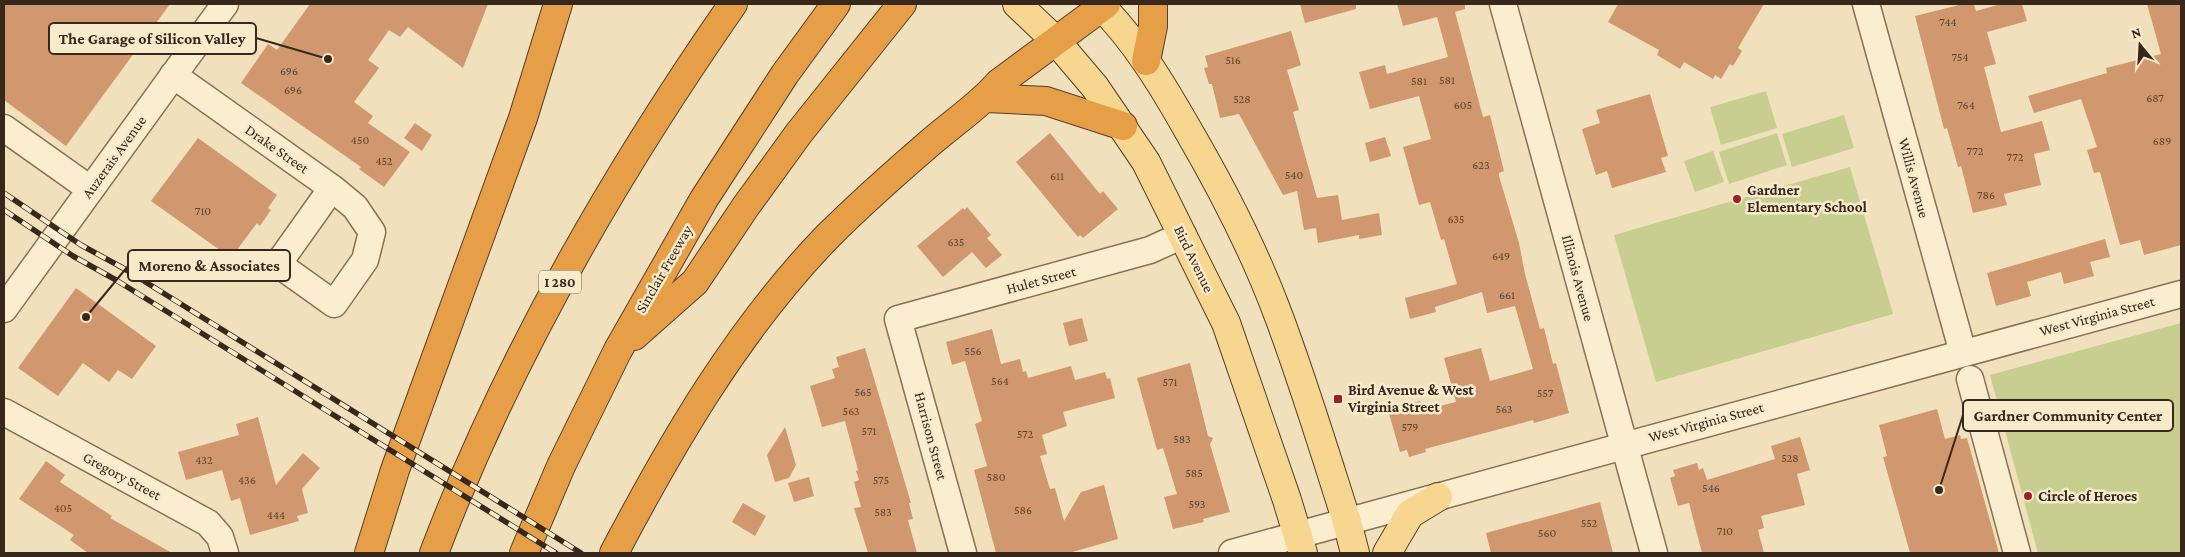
<svg xmlns="http://www.w3.org/2000/svg" width="2185" height="557" viewBox="0 0 2185 557" font-family="'Crimson Pro',serif">
<rect width="100%" height="100%" fill="#f0e1bc"/>
<g fill="#c7ce90">
<path d="M1766 91 1777 128 1721 145 1710 107Z"/>
<path d="M1844 115 1854 148 1792 167 1782 134Z"/>
<path d="M1777 133 1787 165 1729 184 1719 152Z"/>
<path d="M1713 151 1724 182 1695 192 1684 161Z"/>
<path d="M1850 167 1893 314 1656 382 1614 235Z"/>
<path d="M2181 323V553H2038L1990 375Z"/>
</g>
<g fill="#d1986f">
<path d="M4 4H170L66 146 4 100Z"/>
<path d="M310 4H488L463 68 408 27 400 37 389 30 368 60 379 68 354 102 373 116 368 123 410 152 384 187 359 169 361 167 241 83 268 44 277 50Z"/>
<path d="M1300 4H1356V9L1305 23Z"/>
<path d="M1397 4H1465V9L1455 12 1483 117 1490 115 1504 171 1499 173V176L1519 243 1525 274 1540 329 1544 328 1553 364 1556 363 1569 413 1534 423 1533 420 1425 449 1426 452 1409 457 1407 450 1400 452 1388 410 1420 401 1423 410 1456 402 1444 358 1481 348 1490 381 1533 369 1515 306 1487 313 1482 292 1435 307 1436 312 1410 319 1405 298 1457 284 1444 239 1441 240 1430 202 1419 205 1403 147 1431 139 1419 96 1370 109 1359 72 1385 65 1387 74 1448 57 1437 17 1403 26Z"/>
<path d="M1618 4H1764L1738 48 1742 51 1733 66 1730 64 1721 79 1715 75 1713 79 1684 62 1680 69 1657 55 1659 50 1608 22Z"/>
<path d="M1963 4H1974L1976 11 2001 4H2022L2027 21 1987 32 1996 64 1984 67 2001 132 2042 121 2050 150 2034 154 2041 185 2004 194 2007 205 1973 213 1961 166 1958 167 1947 128 1944 129 1915 16Z"/>
<path d="M2147 4H2181V245L2144 255 2140 240 2120 245 2100 172 2094 173 2087 150 2097 147 2081 99 2034 113 2028 96 2107 73 2106 68 2161 54Z"/>
<path d="M1291 31 1301 65 1287 70 1299 110 1293 112 1317 198 1338 195 1342 220 1379 213 1382 235 1359 239V235L1318 243 1316 228 1304 230 1297 191 1283 195 1239 114 1220 118 1212 84H1209L1204 68 1208 67 1205 56Z"/>
<path d="M1650 94 1668 156 1661 158 1666 172 1612 188 1607 171 1596 175 1582 129 1600 123 1596 110Z"/>
<path d="M415 123 432 135 422 151 404 138Z"/>
<path d="M1050 133 1100 194 1103 191 1118 209 1083 238 1080 235 1078 237 1016 162Z"/>
<path d="M1385 137 1391 156 1370 162 1365 143Z"/>
<path d="M198 138 277 195 268 208 271 210 260 226 257 223 231 258 151 201Z"/>
<path d="M967 207 991 235 987 238 1002 255 986 268 972 252 943 277 917 246 963 208 965 210Z"/>
<path d="M2105 239 2110 257 2090 262 2094 276 2064 284 2061 272 2027 282 2031 296 1996 306 1987 273Z"/>
<path d="M76 288 156 346 132 379 118 370 109 382 83 363 58 396 18 368Z"/>
<path d="M1082 318 1088 341 1069 346 1063 323Z"/>
<path d="M992 329 1001 364 1020 359 1023 372 1026 371 1028 378 1071 366 1075 380 1105 372 1107 379 1110 378 1115 398 1063 412 1067 426 1042 435 1047 454 1040 456 1050 489 1055 488 1064 521 1081 492 1104 485 1118 539 1069 553H996L974 470 987 466 975 424 982 421 965 361 952 365 946 342Z"/>
<path d="M865 348 911 503H909L913 519 908 520 917 553H868L854 508 861 507 854 482 859 480 856 471 858 470 845 421 822 427 810 386 835 378 832 369 839 367 836 357Z"/>
<path d="M1190 363 1208 436 1213 438 1210 444 1230 512 1203 519 1204 522 1173 529 1164 497 1177 494 1163 448 1157 450 1137 378Z"/>
<path d="M1937 409 1945 439 1960 435 1961 439 1967 438 1999 553H1910L1883 457 1887 456 1879 425Z"/>
<path d="M258 417 276 485 303 453 320 468 302 489 308 513 297 516 299 521 250 535 240 498 231 501 222 470 186 480 178 452 239 435 236 424Z"/>
<path d="M785 427 796 465 789 478 775 482 767 455Z"/>
<path d="M1800 437 1810 470 1797 474 1805 505 1761 516 1764 528 1758 530 1764 553H1702L1689 503 1678 506 1670 478 1675 476 1673 470 1697 463 1699 470 1703 468 1707 480 1775 459 1771 446Z"/>
<path d="M46 461 65 475 60 482 112 516 110 518 172 553H88L70 540 74 535 19 499Z"/>
<path d="M809 477 814 496 794 502 788 483Z"/>
<path d="M1600 502 1613 553H1491L1486 533Z"/>
<path d="M743 503 766 516 755 536 732 522Z"/>
</g>
<g fill="none" stroke-linecap="round" stroke-linejoin="round">
<defs>
<g id="minor">
<path d="M1503 4 1654 553"/>
<path d="M1866 4 1963 353"/>
<path d="M173 75 332 188 355 207 372 232 365 260 334 304 278 264 332 188"/>
<path d="M4 128 90 189"/>
<path d="M4 309 225 4"/>
<path d="M1970 379 2017 553"/>
<path d="M4 412 208 523 220 537 225 553"/>
<path d="M963 553 898 319 1150 250 1183 235"/>
<path d="M1232 553 2181 294"/>
</g>
<g id="major">
<path d="M1017 4 1056 41 1095 87 1146 162 1226 323 1287 500 1303 553"/>
<path d="M1099 4C1136 41 1163 86 1188 130 1223 190 1255 252 1279 317 1304 384 1325 453 1347 522L1355 553"/>
<path d="M1387 553 1410 514 1438 497"/>
</g>
<g id="highway">
<path d="M1146 61 1153 26V4"/>
<path d="M986 98 1046 101 1123 126"/>
<path d="M634 336 695 282 746 206 799 133 902 4"/>
<path d="M369 553 395 470 523 118 558 4"/>
<path d="M434 553C508 358 614 175 733 4"/>
<path d="M524 553 561 466 618 350 704 199 785 74 836 4"/>
<path d="M614 553C673 441 738 329 827 237 860 204 895 173 931 142 954 122 979 106 999 83L1106 4"/>
</g>
</defs>
<use href="#minor" stroke="#897055" stroke-width="29"/>
<use href="#major" stroke="#563e2a" stroke-width="30"/>
<use href="#highway" stroke="#563e2a" stroke-width="30"/>
<use href="#minor" stroke="#fbeed0" stroke-width="26"/>
<use href="#major" stroke="#f7d790" stroke-width="28"/>
<use href="#highway" stroke="#e69f46" stroke-width="28"/>
<defs>
<g id="rail">
<path d="M4 193 81 245 123 268 581 553"/>
<path d="M4 210 73 256 116 280 556 553"/>
</g>
</defs>
<use href="#rail" stroke="#37281b" stroke-width="5.5"/>
<use href="#rail" stroke="#f7ebcc" stroke-width="4" stroke-dasharray="11" stroke-linecap="butt"/>
</g>
<g fill="#9b2122" stroke="#f7ebcc" stroke-width="2">
<circle cx="1737" cy="199" r="5"/>
<rect x="1333" y="394" width="10" height="10" rx="2.5"/>
<circle cx="2028" cy="496" r="5"/>
</g>
<g text-anchor="middle" dominant-baseline="central" stroke-width="5" stroke-linejoin="round" paint-order="stroke">
<g font-size="12" fill="#5e4430">
<text x="1948" y="22">744</text>
<text x="1960" y="57">754</text>
<text x="1233" y="60">516</text>
<text x="289" y="71">696</text>
<text x="1447" y="80">581</text>
<text x="1419" y="81">581</text>
<text x="293" y="90">696</text>
<text x="2155" y="98">687</text>
<text x="1242" y="99">528</text>
<text x="1463" y="105">605</text>
<text x="1966" y="105">764</text>
<text x="360" y="140">450</text>
<text x="2162" y="141">689</text>
<text x="1975" y="151">772</text>
<text x="2015" y="157">772</text>
<text x="384" y="161">452</text>
<text x="1481" y="165">623</text>
<text x="1294" y="175">540</text>
<text x="1057" y="176">611</text>
<text x="1986" y="195">786</text>
<text x="203" y="211">710</text>
<text x="1456" y="219">635</text>
<text x="956" y="242">635</text>
<text x="1501" y="256">649</text>
<text x="1507" y="295">661</text>
<text x="973" y="351">556</text>
<text x="1000" y="381">564</text>
<text x="1170" y="382">571</text>
<text x="863" y="392">565</text>
<text x="1545" y="393">557</text>
<text x="1504" y="409">563</text>
<text x="851" y="411">563</text>
<text x="1410" y="427">579</text>
<text x="869" y="431">571</text>
<text x="1025" y="434">572</text>
<text x="1182" y="439">583</text>
<text x="1790" y="458">528</text>
<text x="204" y="460">432</text>
<text x="1194" y="473">585</text>
<text x="996" y="477">580</text>
<text x="247" y="480">436</text>
<text x="881" y="480">575</text>
<text x="1711" y="488">546</text>
<text x="1197" y="504">593</text>
<text x="63" y="508">405</text>
<text x="1023" y="510">586</text>
<text x="883" y="512">583</text>
<text x="276" y="515">444</text>
<text x="1589" y="523">552</text>
<text x="1725" y="531">710</text>
<text x="1547" y="533">560</text>
</g>
<rect fill="#f7ebcc" stroke="#716250" stroke-width="1" x="539" y="270.5" width="42" height="23" rx="4"/>
<g font-size="14" font-weight="bold" fill="#37281b">
<text x="560" y="282">I 280</text>
</g>
<g font-size="15" fill="#37281b" stroke="#f7ebcc">
<text transform="translate(277 149) rotate(35)">Drake Street</text>
<text transform="translate(114 157) rotate(-54)">Auzerais Avenue</text>
<text transform="translate(1914 178) rotate(75)">Willis Avenue</text>
<text transform="translate(1194 259) rotate(64)">Bird Avenue</text>
<text transform="translate(664 269) rotate(-60)">Sinclair Freeway</text>
<text transform="translate(1578 278) rotate(75)">Illinois Avenue</text>
<text transform="translate(1041 280) rotate(-15)">Hulet Street</text>
<text transform="translate(2097 316) rotate(-15)">West Virginia Street</text>
<text transform="translate(1706 422) rotate(-15)">West Virginia Street</text>
<text transform="translate(931 436) rotate(75)">Harrison Street</text>
<text transform="translate(122 476) rotate(28)">Gregory Street</text>
</g>
<g font-size="15" font-weight="bold" fill="#37281b" stroke="#f7ebcc" text-anchor="start">
<text x="1747" y="190">Gardner<tspan x="1747" dy="17">Elementary School</tspan></text>
<text x="1348" y="390">Bird Avenue &amp; West<tspan x="1348" dy="17">Virginia Street</tspan></text>
<text x="2038" y="496">Circle of Heroes</text>
</g>
</g>
<path fill="none" stroke="#37281b" stroke-width="2" d="M328 59L256 38M86 317L128 266M1939 490L1963 415"/>
<g fill="#37281b" stroke="#f7ebcc" stroke-width="2">
<circle cx="328" cy="59" r="5"/>
<circle cx="86" cy="317" r="5"/>
<circle cx="1939" cy="490" r="5"/>
</g>
<g fill="#f7ebcc" stroke="#37281b" stroke-width="2">
<rect x="49" y="23" width="207" height="31" rx="5"/>
<rect x="128" y="250" width="162" height="31" rx="5"/>
<rect x="1963" y="400" width="210" height="31" rx="5"/>
</g>
<g font-size="16" text-anchor="middle" font-weight="bold" fill="#37281b">
<text x="152" y="44">The Garage of Silicon Valley</text>
<text x="209" y="271">Moreno &amp; Associates</text>
<text x="2068" y="421">Gardner Community Center</text>
</g>
<rect width="2185" height="557" fill="none" stroke="#37281b" stroke-width="10"/>
<g transform="translate(2140 45) rotate(342)" stroke="#f7ebcc" stroke-width="4" paint-order="stroke">
<path d="M0-4L9 19L0 12L-9 19Z" fill="#37281b"/>
<text y="-8" font-size="14" font-weight="bold" text-anchor="middle" fill="#37281b">N</text>
</g>
</svg>
